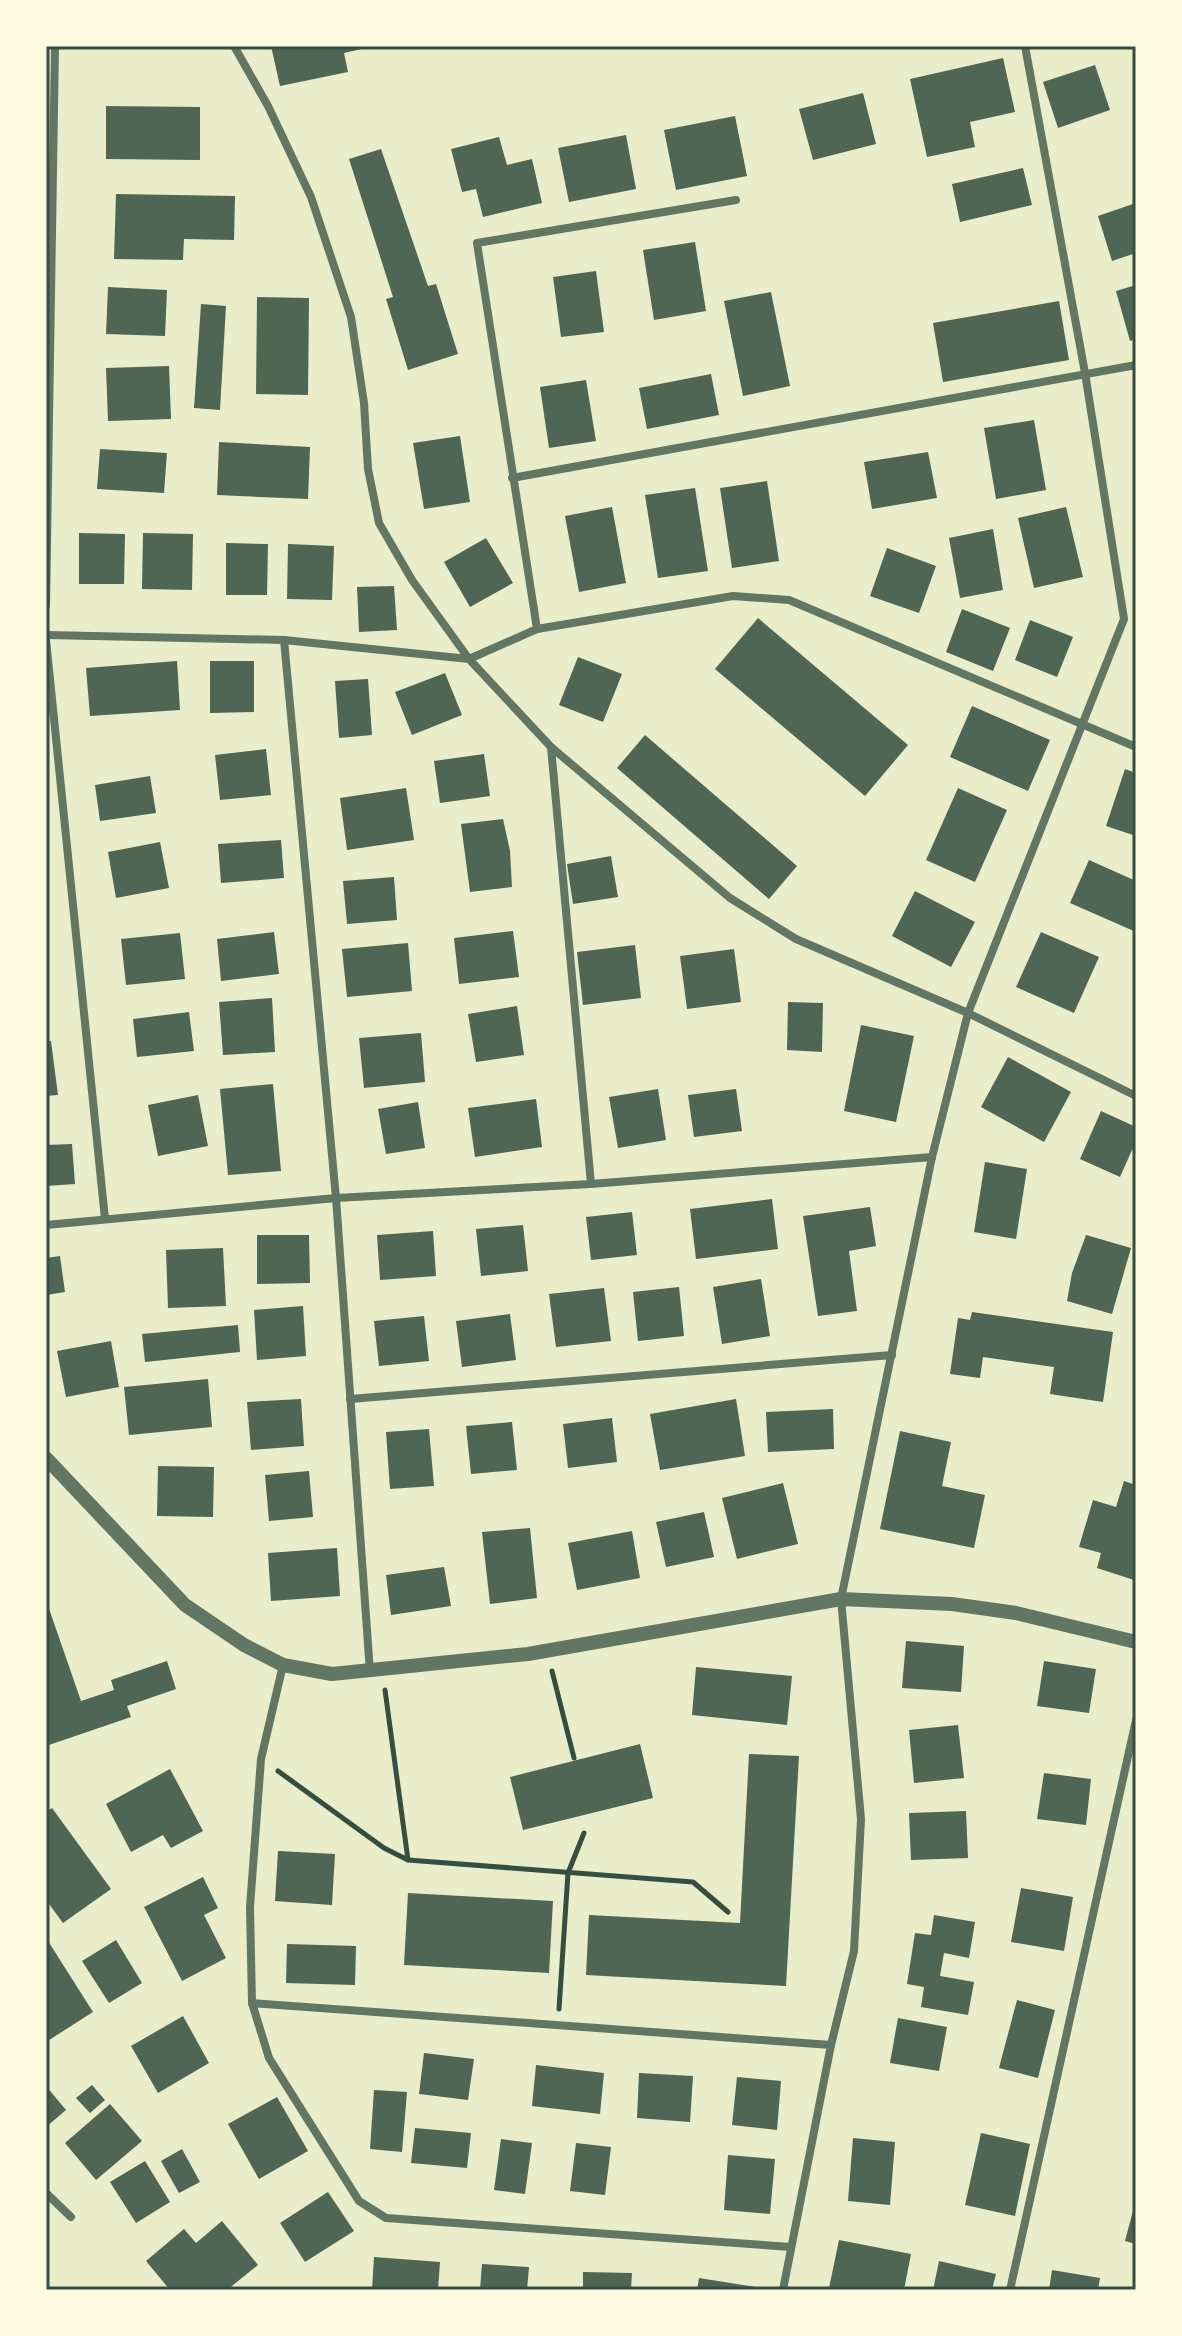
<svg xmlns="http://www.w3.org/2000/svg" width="1182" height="2336" viewBox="0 0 1182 2336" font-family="Barlow,sans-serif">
<rect width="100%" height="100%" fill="#e9edc9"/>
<g fill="#4f6655">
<path d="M271 46H370V47L344 53 348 72 280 86Z"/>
<path d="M1003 58 1015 112 970 122 975 147 927 157 910 79Z"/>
<path d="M1095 65 1110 110 1058 128 1043 82Z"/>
<path d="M863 93 876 144 813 160 799 109Z"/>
<path d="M106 106 200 107V160L106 159Z"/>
<path d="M735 116 747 176 676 190 664 130Z"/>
<path d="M626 135 636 189 569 202 558 148Z"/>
<path d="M499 137 507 165 532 159 542 203 483 217 476 189 462 192 451 149Z"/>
<path d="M381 149 428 286 436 284 458 354 408 370 386 299 393 297 349 159Z"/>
<path d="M1023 168 1032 205 960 222 952 184Z"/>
<path d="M116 194 235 196 234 240 184 239 183 260 114 259Z"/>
<path d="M1136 203V253L1112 261 1098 216Z"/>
<path d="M695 242 706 311 654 320 643 250Z"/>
<path d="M596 271 604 332 561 337 553 277Z"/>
<path d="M1136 285V339L1130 341 1116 291Z"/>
<path d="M108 287 167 290 165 336 106 334Z"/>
<path d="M771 292 790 386 743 396 724 301Z"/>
<path d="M257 297 309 298 308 395 256 394Z"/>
<path d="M1059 301 1069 360 943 382 933 323Z"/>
<path d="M201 304 226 306 220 410 194 408Z"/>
<path d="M169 366 171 419 108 421 106 368Z"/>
<path d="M711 374 719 415 647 429 639 388Z"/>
<path d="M586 380 596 441 549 448 540 387Z"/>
<path d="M1034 420 1046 490 996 499 984 428Z"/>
<path d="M460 436 470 502 424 509 413 443Z"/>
<path d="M219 442 310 447 308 499 217 495Z"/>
<path d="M100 449 167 453 164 493 97 489Z"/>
<path d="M928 452 937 498 872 509 864 462Z"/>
<path d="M767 481 779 561 732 568 720 488Z"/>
<path d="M695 488 708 571 658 578 645 495Z"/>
<path d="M612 507 626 583 579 592 565 516Z"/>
<path d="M1066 507 1083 577 1034 588 1018 518Z"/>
<path d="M993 529 1003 590 960 598 949 538Z"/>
<path d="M79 533 125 534 124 584H79Z"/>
<path d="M143 533 193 534 192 590 142 589Z"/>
<path d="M486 538 513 583 470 607 444 562Z"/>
<path d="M226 543 268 544 267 595H226Z"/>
<path d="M288 544 334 546 332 600 287 599Z"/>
<path d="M887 548 936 566 919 613 870 596Z"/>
<path d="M394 586 397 630 359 632 357 587Z"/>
<path d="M962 609 1010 628 993 671 946 652Z"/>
<path d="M758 618 908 745 865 796 715 669Z"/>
<path d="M1030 620 1073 637 1057 677 1015 660Z"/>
<path d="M578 657 622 674 603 722 559 705Z"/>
<path d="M177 661 180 710 90 716 86 668Z"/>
<path d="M210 661H254V712L210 713Z"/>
<path d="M445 673 462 715 412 735 395 692Z"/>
<path d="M368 679 372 735 339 738 335 681Z"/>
<path d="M972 706 1050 740 1028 791 950 757Z"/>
<path d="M645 735 797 866 769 899 617 768Z"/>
<path d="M266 749 271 795 220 800 215 755Z"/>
<path d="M484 754 490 796 440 803 434 761Z"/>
<path d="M1125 769 1136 773V836L1106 826Z"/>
<path d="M150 776 156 813 100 821 95 785Z"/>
<path d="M406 788 414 840 347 850 340 798Z"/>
<path d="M958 788 1007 810 975 882 926 860Z"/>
<path d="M503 819 510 851 512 887 470 892 461 824Z"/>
<path d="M281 840 284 878 221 883 218 844Z"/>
<path d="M160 842 169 888 116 898 108 852Z"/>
<path d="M611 856 618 897 573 904 567 864Z"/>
<path d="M1089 860 1136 881V932L1070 903Z"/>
<path d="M394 877 397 920 347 924 343 881Z"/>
<path d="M915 891 975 922 951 967 892 936Z"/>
<path d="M513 931 519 977 459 984 454 938Z"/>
<path d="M274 932 279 974 221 981 217 939Z"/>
<path d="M1041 932 1099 957 1074 1013 1016 987Z"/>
<path d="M180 933 185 979 126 985 121 939Z"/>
<path d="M408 943 412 991 347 997 342 949Z"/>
<path d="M635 945 641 998 583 1005 577 952Z"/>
<path d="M734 949 741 1002 687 1009 680 956Z"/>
<path d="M272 998 275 1052 223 1055 219 1002Z"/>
<path d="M788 1002 823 1003 822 1052 787 1050Z"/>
<path d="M517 1006 524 1055 476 1062 468 1014Z"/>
<path d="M189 1012 194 1051 137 1057 133 1019Z"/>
<path d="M861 1025 914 1036 896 1122 844 1111Z"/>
<path d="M421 1033 425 1082 364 1088 359 1038Z"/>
<path d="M46 1041H51L58 1095 46 1096Z"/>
<path d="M1008 1057 1071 1092 1044 1142 981 1107Z"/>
<path d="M273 1084 281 1171 228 1175 220 1089Z"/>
<path d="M658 1089 666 1140 618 1148 609 1097Z"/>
<path d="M736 1089 742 1131 694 1137 688 1095Z"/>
<path d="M198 1095 208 1146 158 1156 148 1105Z"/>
<path d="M536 1099 542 1147 475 1157 468 1108Z"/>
<path d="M418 1102 425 1148 386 1154 378 1109Z"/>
<path d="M1101 1111 1136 1127V1141L1120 1177 1080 1159Z"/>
<path d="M72 1144 75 1184 46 1186V1145Z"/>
<path d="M985 1162 1027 1169 1016 1239 974 1232Z"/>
<path d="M772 1199 778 1249 696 1259 690 1209Z"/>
<path d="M870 1207 876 1246 849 1251 857 1311 818 1316 803 1216Z"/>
<path d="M632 1212 637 1255 591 1260 586 1217Z"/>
<path d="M523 1225 528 1271 481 1276 476 1229Z"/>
<path d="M433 1231 436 1276 380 1280 377 1235Z"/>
<path d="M257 1235H309L310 1283 257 1284Z"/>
<path d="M1086 1235 1131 1248 1112 1314 1067 1301 1072 1273Z"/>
<path d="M223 1248 226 1306 168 1308 166 1250Z"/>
<path d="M60 1256 65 1292 46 1295V1258Z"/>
<path d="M761 1279 770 1336 722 1344 713 1287Z"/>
<path d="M679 1287 684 1336 638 1341 633 1292Z"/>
<path d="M604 1288 611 1341 556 1347 549 1294Z"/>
<path d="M303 1306 306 1356 257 1360 254 1310Z"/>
<path d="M972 1312 1113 1332 1103 1402 1050 1394 1054 1367 983 1357 980 1378 950 1374 958 1318 970 1320Z"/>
<path d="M510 1314 516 1360 462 1367 456 1321Z"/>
<path d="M424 1316 429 1361 379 1366 374 1321Z"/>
<path d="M238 1325 240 1352 145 1362 142 1334Z"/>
<path d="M111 1341 119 1387 66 1397 57 1351Z"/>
<path d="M208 1379 212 1427 129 1435 124 1387Z"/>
<path d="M301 1399 304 1446 251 1450 247 1402Z"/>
<path d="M736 1399 745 1456 660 1470 650 1414Z"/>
<path d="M833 1409 834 1449 768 1452 766 1412Z"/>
<path d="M612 1418 617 1462 568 1468 563 1424Z"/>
<path d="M512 1422 517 1470 471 1474 466 1426Z"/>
<path d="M429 1429 434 1486 390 1489 386 1432Z"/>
<path d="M900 1431 951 1442 942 1486 985 1495 974 1548 880 1529Z"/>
<path d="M158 1466 214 1467 213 1517 157 1516Z"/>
<path d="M309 1471 313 1517 269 1521 265 1475Z"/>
<path d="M1124 1481 1136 1485 1134 1580 1097 1568 1101 1553 1079 1547 1093 1500 1116 1507Z"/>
<path d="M783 1483 798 1544 737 1559 722 1498Z"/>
<path d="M704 1512 714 1557 666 1567 656 1522Z"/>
<path d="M530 1528 537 1598 490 1604 482 1532Z"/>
<path d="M632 1531 640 1578 577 1590 568 1543Z"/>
<path d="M337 1548 340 1596 271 1601 268 1553Z"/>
<path d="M444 1567 451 1606 391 1615 386 1575Z"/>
<path d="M46 1600 81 1701 114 1690 111 1680 167 1661 176 1689 127 1706 131 1717 46 1746Z"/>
<path d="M906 1641 964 1646 961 1692 902 1688Z"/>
<path d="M1044 1661 1096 1669 1089 1713 1037 1706Z"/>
<path d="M696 1667 792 1676 787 1725 692 1715Z"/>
<path d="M958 1725 964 1778 914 1783 909 1730Z"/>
<path d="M640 1744 653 1798 523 1830 510 1777Z"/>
<path d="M749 1754 799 1756 786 1986 586 1975 589 1915 740 1923Z"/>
<path d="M170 1769 203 1831 171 1848 163 1835 131 1852 106 1804Z"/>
<path d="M1044 1773 1091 1779 1086 1825 1037 1819Z"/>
<path d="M52 1808 111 1889 63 1923 46 1900V1812Z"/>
<path d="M966 1811 968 1858 911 1860 909 1813Z"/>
<path d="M278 1851 335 1854 332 1905 275 1901Z"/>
<path d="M203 1877 218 1908 204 1915 226 1958 182 1981 144 1907Z"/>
<path d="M1021 1888 1073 1897 1064 1951 1011 1942Z"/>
<path d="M408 1893 553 1901 549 1973 404 1965Z"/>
<path d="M934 1915 975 1922 969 1958 944 1953 940 1976 974 1982 968 2015 921 2007 924 1987 907 1984 915 1933 931 1935Z"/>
<path d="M116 1940 142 1983 109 2003 82 1961Z"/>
<path d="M48 1941 93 2012 46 2042V1942Z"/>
<path d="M287 1944 356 1946 355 1985 286 1983Z"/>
<path d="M1017 2000 1055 2010 1038 2078 999 2068Z"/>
<path d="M183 2016 209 2063 158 2093 131 2046Z"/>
<path d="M898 2018 947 2027 939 2071 890 2063Z"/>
<path d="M424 2053 474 2059 468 2100 419 2094Z"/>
<path d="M536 2065 604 2073 600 2114 532 2106Z"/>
<path d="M639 2073 693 2076 690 2122 637 2118Z"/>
<path d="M737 2077 781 2081 777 2130 732 2125Z"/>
<path d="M92 2085 105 2100 90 2113 76 2098Z"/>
<path d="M46 2086 66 2110 46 2127Z"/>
<path d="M374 2090 407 2092 402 2152 370 2149Z"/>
<path d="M277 2097 308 2151 259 2179 228 2124Z"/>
<path d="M110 2104 142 2141 96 2180 65 2143Z"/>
<path d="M415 2128 471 2133 467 2168 411 2163Z"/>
<path d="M981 2133 1030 2144 1015 2216 965 2205Z"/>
<path d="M853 2138 895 2142 890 2205 848 2201Z"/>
<path d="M501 2139 532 2143 525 2194 494 2190Z"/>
<path d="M576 2143 611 2147 605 2195 570 2191Z"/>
<path d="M182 2149 200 2182 179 2193 161 2161Z"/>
<path d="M728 2155 775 2159 770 2214 724 2210Z"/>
<path d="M145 2161 170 2202 136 2223 110 2182Z"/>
<path d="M328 2192 354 2231 305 2262 280 2223Z"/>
<path d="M1136 2199V2244L1125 2241Z"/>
<path d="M222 2221 258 2265 227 2290H170L146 2261 184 2229 196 2243Z"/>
<path d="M839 2240 911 2254 904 2290 829 2288Z"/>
<path d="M374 2257 440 2262 438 2290H372Z"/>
<path d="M939 2261 996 2274 992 2290H933Z"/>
<path d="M482 2264 529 2267 527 2290H480Z"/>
<path d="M1052 2270 1100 2278 1098 2290H1049Z"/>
<path d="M583 2272 632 2273 631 2290H583Z"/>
<path d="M699 2278 762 2288V2290H697Z"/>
</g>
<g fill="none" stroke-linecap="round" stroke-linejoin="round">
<g stroke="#344e41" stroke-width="5">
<path d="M552 1671 574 1758"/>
<path d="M278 1771 384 1848 408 1860 385 1690"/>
<path d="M408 1860 693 1882 728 1912"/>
<path d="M559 2009 568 1873 584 1833"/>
</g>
<g stroke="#617663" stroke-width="8">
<path d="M234 46 268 106 311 197 351 317 364 403 368 469 379 523 412 580 469 659 551 747 730 898 796 939 968 1013 1136 1096"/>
<path d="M512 478 1136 365"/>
<path d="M46 606 55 46"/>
<path d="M537 629 477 243 736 200"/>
<path d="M46 635 284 640 469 659 537 629 733 596 789 600 1136 747"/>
<path d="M46 640 105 1219"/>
<path d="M284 640 336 1198 370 1672"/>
<path d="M551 747 591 1184"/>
<path d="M46 1225 336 1198 591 1184 932 1157"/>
<path d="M350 1399 892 1355"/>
<path d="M283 1665 261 1759 250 1907 252 2003 269 2058 359 2201 386 2218 791 2247"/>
<path d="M252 2003 831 2045"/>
<path d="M46 2193 71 2217"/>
<path d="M783 2290 831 2045 854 1951 861 1819 841 1599 932 1157 968 1013 1124 619 1085 373 1025 46"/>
<path d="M1010 2290 1136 1720"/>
</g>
<path stroke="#617663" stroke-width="14" d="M46 1458 185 1605 244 1645 283 1665 332 1674 528 1654 841 1599 952 1604 1016 1613 1136 1642"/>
</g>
<rect width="1182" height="2336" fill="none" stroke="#fefae0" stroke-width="96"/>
<rect x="48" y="48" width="1086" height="2240" fill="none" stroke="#344e41" stroke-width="3"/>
</svg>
